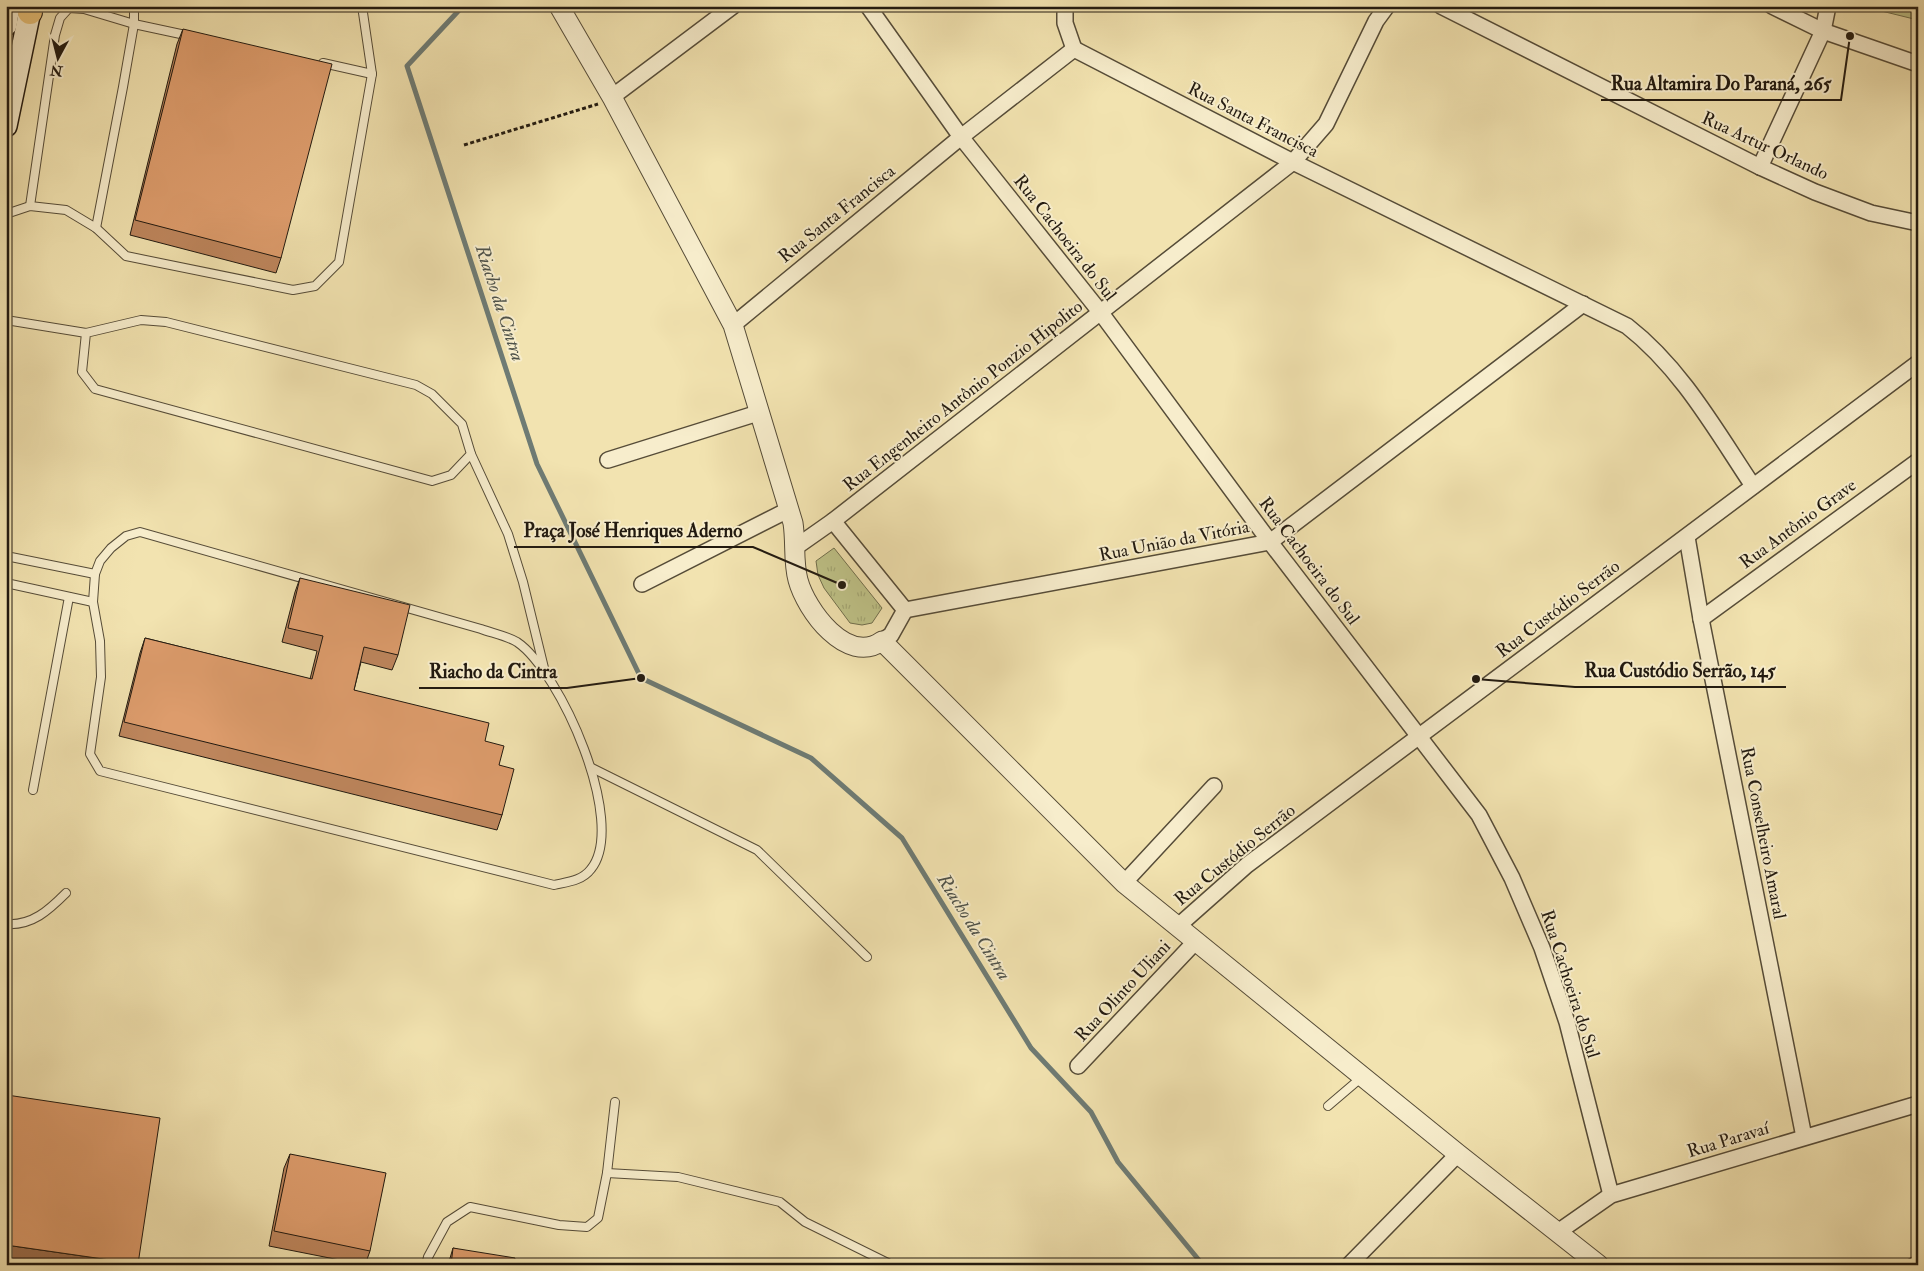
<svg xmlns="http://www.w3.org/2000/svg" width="1924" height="1271" viewBox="0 0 1924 1271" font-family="'IM FELL Double Pica',serif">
<defs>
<pattern id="park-tufts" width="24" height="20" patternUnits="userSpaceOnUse" patternTransform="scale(1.25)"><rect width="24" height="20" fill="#bfc388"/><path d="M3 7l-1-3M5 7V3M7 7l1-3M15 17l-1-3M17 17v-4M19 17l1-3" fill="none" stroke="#a4a774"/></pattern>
</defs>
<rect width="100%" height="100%" fill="#f2e3b0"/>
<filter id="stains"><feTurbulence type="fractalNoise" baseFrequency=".004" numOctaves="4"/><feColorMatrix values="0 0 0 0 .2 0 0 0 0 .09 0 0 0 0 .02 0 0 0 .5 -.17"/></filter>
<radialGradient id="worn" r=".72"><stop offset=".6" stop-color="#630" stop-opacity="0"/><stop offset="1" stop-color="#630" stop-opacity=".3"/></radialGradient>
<path fill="#bfc388" stroke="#706e4c" d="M1861 6H1918V20Z"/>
<path fill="url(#park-tufts)" stroke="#706e4c" d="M834 548 882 608 872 623 862 625 850 623 824 588 818 575 816 561Z"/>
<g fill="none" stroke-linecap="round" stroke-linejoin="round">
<path stroke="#6e7b74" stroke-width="5" d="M463 6 407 66 537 464 641 678 811 758 902 838 1031 1048 1091 1112 1118 1162 1203 1265"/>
<defs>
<g id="service">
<path d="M323 63 372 74"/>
<path d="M30 206 55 35 60 18 69 8 84 9 134 24 190 36"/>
<path d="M6 214 30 206 66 210 96 228 126 256 293 290 315 286 339 262 372 74 362 6"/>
<path d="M96 228 123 87 134 24V6"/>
<path d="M6 320 86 333 141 320 166 322 416 385 432 394 462 424 471 454 451 475 432 481 95 389 82 372 86 333"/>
<path d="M471 454 508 534 523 582 544 668"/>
<path d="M140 532 481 629C492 633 507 636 517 642 560 671 628 823 591 869 582 881 567 882 554 885L100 771 90 754 101 677 100 641 93 602 95 574 100 561 111 548 126 536Z"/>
<path d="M6 556 95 574"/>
<path d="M6 583 93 602"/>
<path d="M592 768 757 850 867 957"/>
<path d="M33 790 69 597"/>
<path d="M6 924C32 926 49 910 66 893"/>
<path d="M1328 1106 1362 1077"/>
<path d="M607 1173 615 1102"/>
<path d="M426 1265 428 1257 447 1222 470 1207 559 1225 587 1227 598 1218 607 1173 678 1177 780 1202 805 1222 892 1265"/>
</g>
<g id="minor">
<path d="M868 6 961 137 1101 313 1270 542 1479 815 1512 878 1542 948 1567 1022 1611 1195"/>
<path d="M1065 6V23L1074 49"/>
<path d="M1441 6 1760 167 1815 192 1871 213 1918 223"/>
<path d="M1772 6 1823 31 1918 64"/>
<path d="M1074 49 1293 162 1627 326C1681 368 1715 429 1753 486"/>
<path d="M612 97 733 6"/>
<path d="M1760 167 1823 31 1828 6"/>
<path d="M733 325 961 137 1074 49"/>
<path d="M608 460 758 413"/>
<path d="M833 521 905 610 891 635 882 641"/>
<path d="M1687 537 1701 619 1804 1137"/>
<path d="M796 547 833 521 1293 162 1326 124 1376 21 1387 6"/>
<path d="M642 584 788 510"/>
<path d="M905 610 1270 542 1583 304"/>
<path d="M1701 619 1918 461"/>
<path d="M1124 883 1214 786"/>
<path d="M1177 927 1247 865 1918 363"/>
<path d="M1078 1066 1195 942"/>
<path d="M1558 1232 1611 1195 1918 1104"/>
<path d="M1349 1265 1458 1154"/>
<path d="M1915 1265 1918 1264"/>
</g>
<path id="tertiary" d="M559 6 613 99 733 325 793 523C796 542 793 562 798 580 806 610 847 666 882 641L1124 883 1458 1154 1599 1265"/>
<g id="secondary">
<path d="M6 25 9 6"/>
<path d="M6 126 31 6"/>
</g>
<path id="trunk" d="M30 12V6"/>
</defs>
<use href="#service" stroke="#564c38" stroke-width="10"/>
<use href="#minor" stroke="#564c38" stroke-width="18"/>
<use href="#tertiary" stroke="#564c38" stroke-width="21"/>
<use href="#secondary" stroke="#221a10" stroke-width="24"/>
<use href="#trunk" stroke="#221a10" stroke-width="26"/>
<path stroke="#221a10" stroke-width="3" stroke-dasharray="4 2.5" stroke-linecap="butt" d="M464 145 598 104"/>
<use href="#service" stroke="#f7edcc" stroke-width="8"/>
<use href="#minor" stroke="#f7edcc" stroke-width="15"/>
<use href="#tertiary" stroke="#f7edcc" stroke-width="19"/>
<use href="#secondary" stroke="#f7edcc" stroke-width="21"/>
<use href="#trunk" stroke="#e9c278" stroke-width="24"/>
</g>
<g fill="#be865d" stroke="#221a10">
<path d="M183 29 281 258 276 273 130 235 177 44Z"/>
<path d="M300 578 398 655 392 670 361 662 354 690 485 741 499 765 502 815 497 830 119 736 140 653 145 638 310 679 317 651 282 642 295 592Z"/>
<path d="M290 1154 370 1251 365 1265 269 1246 284 1168Z"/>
<path d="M453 1248 514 1265H448Z"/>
</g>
<path fill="#9b6d4c" stroke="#221a10" d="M6 1245 138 1264V1265H38L6 1260Z"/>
<g fill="#dd9c6c" stroke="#221a10">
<path d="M183 29 332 64 281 258 135 220Z"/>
<path d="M300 578 410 605 398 655 364 647 354 690 489 723 485 741 504 746 499 765 514 769 502 815 124 722 145 638 312 679 323 636 288 628Z"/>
<path d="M7 1095 160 1118 138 1264 6 1245Z"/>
<path d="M290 1154 386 1173 370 1251 274 1231Z"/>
<path d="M453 1248 515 1258 514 1265H451Z"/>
</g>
<g text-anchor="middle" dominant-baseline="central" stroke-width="4" stroke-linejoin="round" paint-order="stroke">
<g font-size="18" fill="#221a10" stroke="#f7edcc">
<text transform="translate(1253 120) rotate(27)">Rua Santa Francisca</text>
<text transform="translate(1765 146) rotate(25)">Rua Artur Orlando</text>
<text transform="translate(837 214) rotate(-39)">Rua Santa Francisca</text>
<text transform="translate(1065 238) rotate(52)">Rua Cachoeira do Sul</text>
<text transform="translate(963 396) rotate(-38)">Rua Engenheiro Antônio Ponzio Hipolito</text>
<text transform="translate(1798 524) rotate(-36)">Rua Antônio Grave</text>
<text transform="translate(1174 541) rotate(-11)">Rua União da Vitória</text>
<text transform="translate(1309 561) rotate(53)">Rua Cachoeira do Sul</text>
<text transform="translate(1558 609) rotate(-37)">Rua Custódio Serrão</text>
<text transform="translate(1763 833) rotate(79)">Rua Conselheiro Amaral</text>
<text transform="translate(1235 855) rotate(-39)">Rua Custódio Serrão</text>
<text transform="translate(1570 984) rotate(72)">Rua Cachoeira do Sul</text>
<text transform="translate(1123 991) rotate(-47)">Rua Olinto Uliani</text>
<text transform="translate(1728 1140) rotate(-17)">Rua Paravaí</text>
</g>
<g font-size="19" font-style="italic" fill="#4e524a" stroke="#f7edcc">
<text transform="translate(500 303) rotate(72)">Riacho da Cintra</text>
<text transform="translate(974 927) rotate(58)">Riacho da Cintra</text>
</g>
</g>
<path fill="none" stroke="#221a10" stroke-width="2" d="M1850 36L1841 100H1601M842 585L753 547H514M1476 679L1575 687H1786M641 678L567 688H419"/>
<g fill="#221a10" stroke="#f7edcc" stroke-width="2">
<circle cx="1850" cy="36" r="5"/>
<circle cx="842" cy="585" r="5"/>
<circle cx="1476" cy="679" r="5"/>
<circle cx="641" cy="678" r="5"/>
</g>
<g font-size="19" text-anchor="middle" font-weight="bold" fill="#221a10" stroke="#f7edcc" stroke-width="4" stroke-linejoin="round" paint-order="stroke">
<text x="1721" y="90">Rua Altamira Do Paraná, 265</text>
<text x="633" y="537">Praça José Henriques Aderno</text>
<text x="1680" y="677">Rua Custódio Serrão, 145</text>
<text x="493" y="678">Riacho da Cintra</text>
</g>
<rect width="1924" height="1271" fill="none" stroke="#f2e3b0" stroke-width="25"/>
<rect x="8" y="8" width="1909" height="1256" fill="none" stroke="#221a10" stroke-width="2.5"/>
<rect x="12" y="12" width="1899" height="1246" fill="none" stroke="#221a10"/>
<g transform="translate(58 58) rotate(187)" stroke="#f7edcc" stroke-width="4" paint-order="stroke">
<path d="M0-4L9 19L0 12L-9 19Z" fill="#221a10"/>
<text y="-8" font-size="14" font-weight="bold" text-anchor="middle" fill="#221a10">N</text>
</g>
<rect width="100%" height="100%" filter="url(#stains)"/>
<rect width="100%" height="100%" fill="url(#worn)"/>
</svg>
